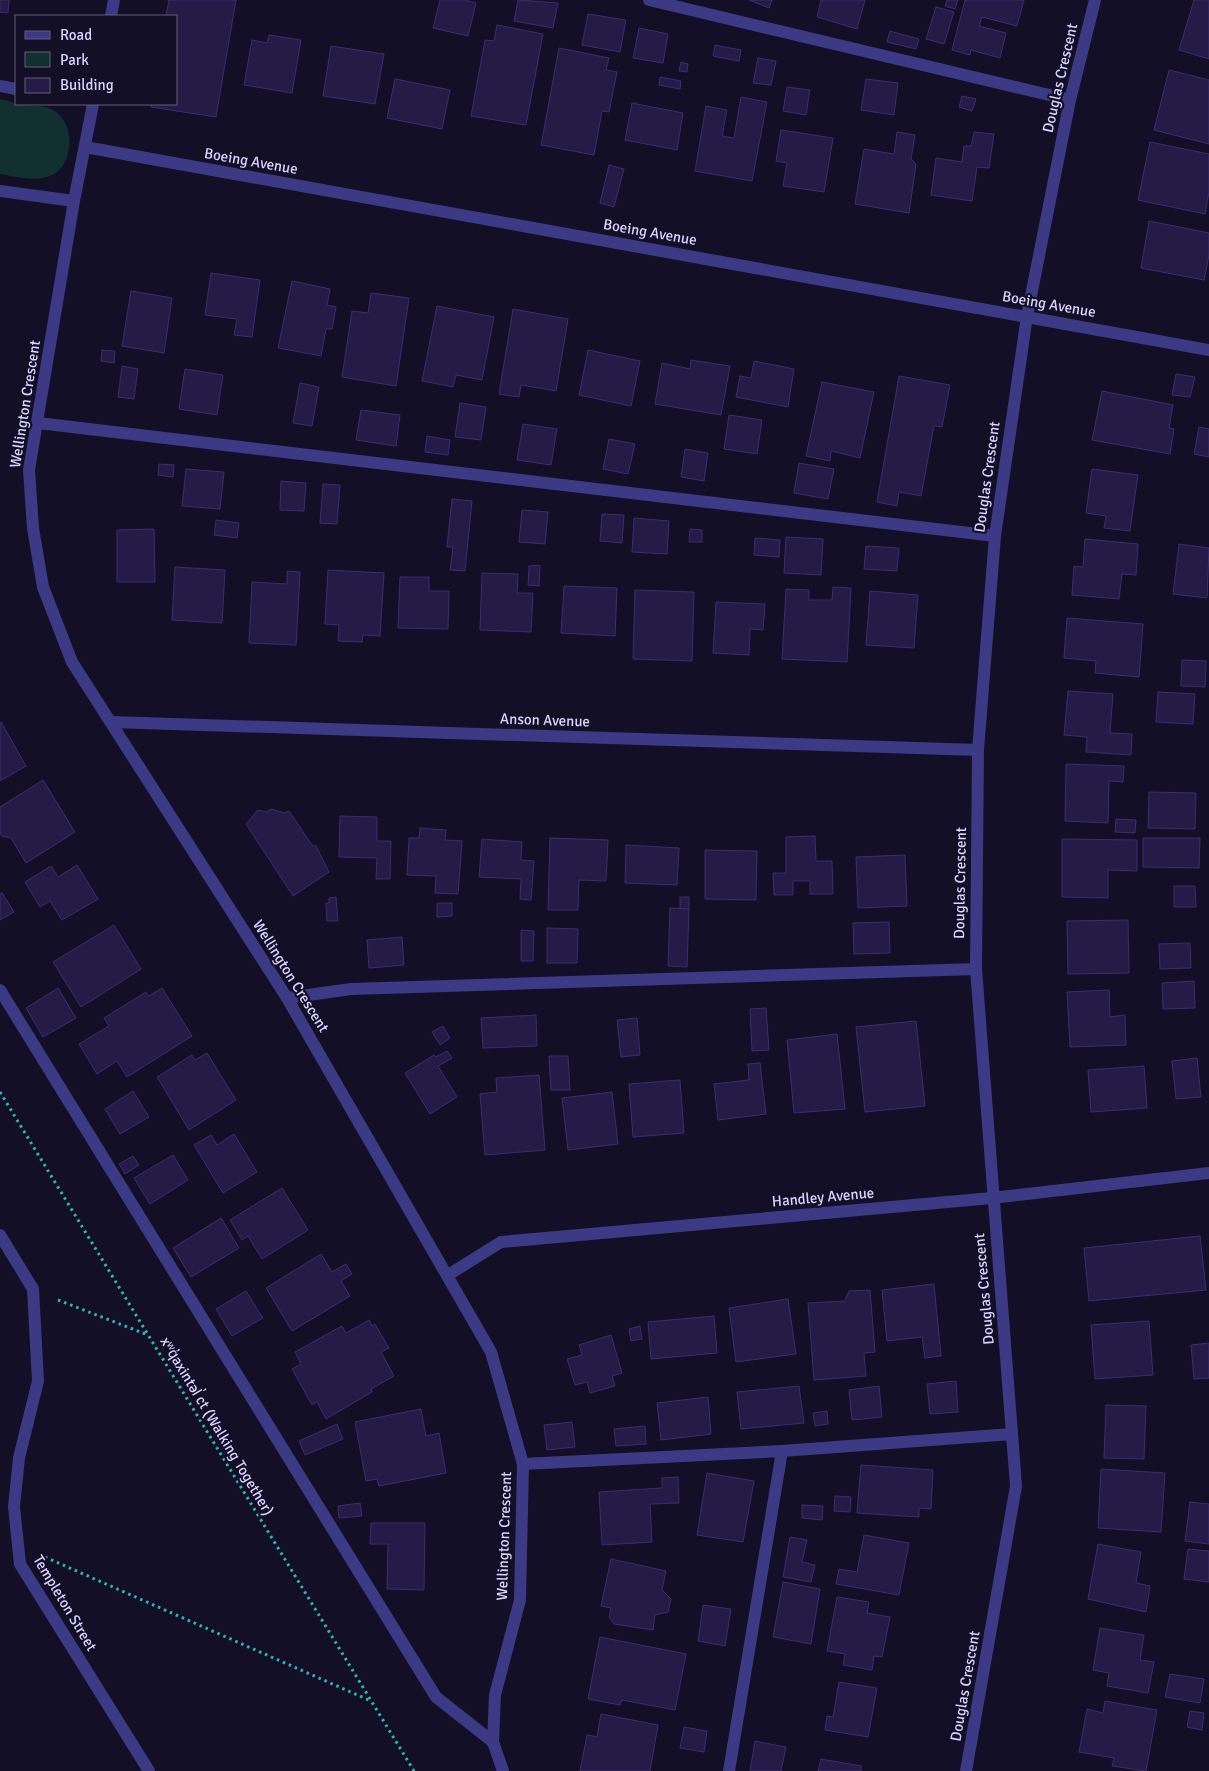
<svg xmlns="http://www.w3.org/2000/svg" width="1209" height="1771" viewBox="0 0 1209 1771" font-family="Signika,sans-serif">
<rect width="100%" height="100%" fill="#130f26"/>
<path fill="#12302f" d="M0 99C6 100 14 103 17 104 30 108 42 103 55 111 76 125 74 167 50 176 33 182 17 177 0 174Z"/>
<g fill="#241b47" stroke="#3b2d73">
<path d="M0 0H9L8 13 0 12Z"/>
<path d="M169 0H236L216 117 151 107 152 104H176V16H166Z"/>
<path d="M440 0H464L476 3 468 36 433 28Z"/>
<path d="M518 0 558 3 553 28 514 21Z"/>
<path d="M749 0H772L769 8Z"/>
<path d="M821 0H865L857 29 817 17Z"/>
<path d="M947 0H958L955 9 945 6Z"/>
<path d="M965 0H1024L1017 26 982 17 979 26 1006 33 1000 58 971 50 970 55 952 50Z"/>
<path d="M1194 0H1209V59L1179 50Z"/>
<path d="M936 7 954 12 944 44 926 39Z"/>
<path d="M588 14 626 20 620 52 582 45Z"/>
<path d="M497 25 543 34 526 125 471 116 485 40 494 41Z"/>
<path d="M639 28 668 34 663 63 633 58Z"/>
<path d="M890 31 919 39 916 49 887 42Z"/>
<path d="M269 35 301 40 292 93 244 85 252 40 267 43Z"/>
<path d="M715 45 741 50 739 61 713 56Z"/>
<path d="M331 46 384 54 375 104 323 96Z"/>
<path d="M559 48 609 58 606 70 617 72 609 112 602 111 594 155 541 145Z"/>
<path d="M758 58 776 61 771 85 753 83Z"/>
<path d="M681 62 688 64 687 72 679 71Z"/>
<path d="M1169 70 1209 80V144L1154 130Z"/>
<path d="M660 77 681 81 680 89 659 85Z"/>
<path d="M395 79 450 90 442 129 387 118Z"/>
<path d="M866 79 898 83 894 115 861 110Z"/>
<path d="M787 87 810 90 806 115 783 111Z"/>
<path d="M962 96 976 99 972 111 959 107Z"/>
<path d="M741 97 767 102 752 181 695 171 706 106 727 110 722 136 734 138Z"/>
<path d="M632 103 683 113 677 150 625 140Z"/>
<path d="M781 130 833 138 824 192 783 186 787 163 776 161Z"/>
<path d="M897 132 915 135 911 159 916 164 909 213 855 204 864 149 894 154Z"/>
<path d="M974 132 994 134 989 168 977 167 972 201 931 195 936 158 962 162 964 146H971Z"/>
<path d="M1150 142 1209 154V192L1205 214 1138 200Z"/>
<path d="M609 165 624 169 614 207 600 203Z"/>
<path d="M1149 221 1209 233V255L1204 280 1141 268Z"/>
<path d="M211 273 260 280 252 337 234 335 237 319 205 315Z"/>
<path d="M292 281 330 289 327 305 336 307 332 329H326L321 356 278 348Z"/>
<path d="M131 291 172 298 164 353 122 346Z"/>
<path d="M371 293 409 298 396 386 342 377 352 311 368 313Z"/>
<path d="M437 306 494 317 482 380 456 375 453 387 422 381Z"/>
<path d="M513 309 568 319 556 391 521 385 519 397 499 394Z"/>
<path d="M102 350 115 351 114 363 101 361Z"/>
<path d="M588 350 640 361 631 406 579 395Z"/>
<path d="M691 360 730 366 721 415 655 404 662 363 690 369Z"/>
<path d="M754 361 794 369 788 407 736 397 740 376 751 378Z"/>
<path d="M122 366 138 369 134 399 118 397Z"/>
<path d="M185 369 223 375 217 415 179 409Z"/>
<path d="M1176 374 1195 377 1190 397 1172 395Z"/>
<path d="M899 376 950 385 942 427 934 426 921 496 899 492 897 506 877 502Z"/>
<path d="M822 382 874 392 860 458 831 451 830 461 806 456Z"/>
<path d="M300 383 319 387 312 426 293 423Z"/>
<path d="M1102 391 1173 405 1169 428 1174 429 1170 454 1092 440Z"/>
<path d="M460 403 486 407 481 440 455 437Z"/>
<path d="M361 410 400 415 396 446 356 440Z"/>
<path d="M729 415 762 420 757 454 724 449Z"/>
<path d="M523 424 557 429 551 465 517 460Z"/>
<path d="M1199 427 1209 429V457L1194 454Z"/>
<path d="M427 436 450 440 448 455 425 452Z"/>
<path d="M609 439 635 444 628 474 603 469Z"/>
<path d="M685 449 708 453 704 481 681 477Z"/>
<path d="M799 463 834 469 828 499 794 493Z"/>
<path d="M159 464 174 465 173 477 158 475Z"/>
<path d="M186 469 224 472 220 509 182 506Z"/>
<path d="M1092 469 1138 475 1130 531 1104 528 1106 516 1086 513Z"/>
<path d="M281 481 306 483 304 511 280 510Z"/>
<path d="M323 484 340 485 337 524 320 523Z"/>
<path d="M452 499 472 501 465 571 450 570 453 547H447Z"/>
<path d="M522 510 548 512 545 544 519 542Z"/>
<path d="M602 514 624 515 622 543 600 541Z"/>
<path d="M634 518 669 521 667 554 632 552Z"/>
<path d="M216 520 239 523 237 538 214 535Z"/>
<path d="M154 529 155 582H117V530Z"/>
<path d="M690 529 702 530V542H689Z"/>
<path d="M786 537 823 539 821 575 784 573Z"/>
<path d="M755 538 780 540 779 557 754 555Z"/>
<path d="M1085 539 1138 544 1136 575 1122 574 1119 599 1072 595 1074 566 1083 567Z"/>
<path d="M1179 544 1209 548 1207 598 1173 594Z"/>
<path d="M866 546 899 548 897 571 864 569Z"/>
<path d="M540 565 539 586 528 585 529 566Z"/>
<path d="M175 567 225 570 222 623 172 620Z"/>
<path d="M328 570 384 573 380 636 363 635 362 642 338 641 339 625 325 624Z"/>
<path d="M287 571 300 572 296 645 249 643 252 582 287 584Z"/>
<path d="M482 573 518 574 517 593H533L531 632 480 630Z"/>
<path d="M400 577H429V591H449L448 629 398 628Z"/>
<path d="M564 586 617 588 615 636 561 633Z"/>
<path d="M833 587 851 588 847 662 782 659 786 589 809 590V600H832Z"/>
<path d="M635 590 694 592 692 661 633 659Z"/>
<path d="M870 591 918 595 914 648 866 645Z"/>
<path d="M716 602 765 604 763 630 750 629 749 655 713 653Z"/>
<path d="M1067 618 1143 624 1139 677 1095 673 1096 661 1064 658Z"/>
<path d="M1182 660 1206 661 1205 687 1181 686Z"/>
<path d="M1068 691 1113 694 1110 733 1132 734 1131 755 1086 752 1087 737 1064 735Z"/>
<path d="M1158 692 1195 694 1193 724 1156 722Z"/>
<path d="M1 722 26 766 0 781V723Z"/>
<path d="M1066 764 1124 766 1123 782 1109 781 1108 823 1065 821Z"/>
<path d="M43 780 75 832 26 863 11 838 2 836 0 833V807Z"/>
<path d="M1149 792 1196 793 1195 829 1148 828Z"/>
<path d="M271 809 284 813 289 811 312 845 316 846 329 872 293 896 246 824 258 810 266 812Z"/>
<path d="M340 816 377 817V841H391L390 879H376L377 858 339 857Z"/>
<path d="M1116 819 1136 820 1135 833 1115 832Z"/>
<path d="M420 828 446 830 445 840 462 841 458 894 435 893 436 876 407 875 409 838H419Z"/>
<path d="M815 836 816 861H832L833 894H810V881H793V895H774L773 873H786V837Z"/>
<path d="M550 838 608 840 606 881 579 880 578 910H548Z"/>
<path d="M1143 838H1200L1199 868 1143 867Z"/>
<path d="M482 839 522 842 521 860 534 861 531 900 520 899 521 879 479 877Z"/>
<path d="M1062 839 1137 840V871L1108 870V898L1062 897Z"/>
<path d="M626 845 679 848 677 885 625 883Z"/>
<path d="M705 850 757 851 756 900 705 899Z"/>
<path d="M905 855 907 906 858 908 856 857Z"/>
<path d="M77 865 98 899 62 920 50 901 40 907 25 882 51 866 58 877Z"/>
<path d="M1174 886H1195L1196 907H1174Z"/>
<path d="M2 893 14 912 0 920V894Z"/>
<path d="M336 897 338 921H327L326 903H329V898Z"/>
<rect x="680" y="897" width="9" height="12"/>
<path d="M437 903H452V916L437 917Z"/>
<path d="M670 908 689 909 687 967 668 966Z"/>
<path d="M1128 920 1129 973 1068 974 1067 921Z"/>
<path d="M889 922 890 953 854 954 853 923Z"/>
<path d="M114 925 141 969 81 1007 53 962Z"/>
<path d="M547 928 578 929 577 963H547Z"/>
<path d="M521 930 534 931 533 961H521Z"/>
<path d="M402 937 404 965 369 968 367 940Z"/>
<path d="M1190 943 1191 968 1160 969 1159 944Z"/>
<path d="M1194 981 1195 1008 1163 1009 1162 983Z"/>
<path d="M58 988 76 1018 43 1037 26 1008Z"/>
<path d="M162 988 192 1036 127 1077 117 1061 97 1074 79 1044 109 1026 104 1018 146 992 149 996Z"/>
<path d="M1109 990 1110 1017 1125 1015 1126 1045 1070 1047 1067 992Z"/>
<path d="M766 1008 769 1050 752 1051 750 1009Z"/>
<path d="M536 1015 537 1046 483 1048 481 1018Z"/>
<path d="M637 1018 640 1055 621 1057 617 1020Z"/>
<path d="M916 1021 925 1106 865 1112 856 1027Z"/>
<path d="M443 1026 450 1038 440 1045 432 1032Z"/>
<path d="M837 1034 845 1109 794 1113 787 1040Z"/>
<path d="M447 1051 452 1058 438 1066 457 1097 430 1114 405 1073 434 1055 436 1057Z"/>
<path d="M207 1053 236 1100 189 1130 157 1077 192 1055 195 1060Z"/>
<path d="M549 1056H568L570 1090H551Z"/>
<path d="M1197 1058 1201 1097 1176 1099 1172 1061Z"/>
<path d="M760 1063 766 1114 718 1120 714 1084 749 1080 748 1064Z"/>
<path d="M1144 1066 1147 1108 1091 1112 1088 1070Z"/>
<path d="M539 1075 545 1150 485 1155 480 1094 497 1092 496 1078Z"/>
<path d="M680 1080 684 1133 633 1137 629 1084Z"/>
<path d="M133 1091 149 1117 120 1134 105 1109Z"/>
<path d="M612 1092 618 1144 568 1150 562 1098Z"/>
<path d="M234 1134 257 1172 223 1193 194 1145 211 1135 217 1145Z"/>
<path d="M173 1155 188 1180 150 1204 134 1178Z"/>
<path d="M133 1156 139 1165 125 1174 119 1164Z"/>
<path d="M282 1188 308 1230 262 1259 248 1236 242 1240 230 1220Z"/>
<path d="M221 1218 239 1248 191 1277 173 1248Z"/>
<path d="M1200 1236 1206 1290 1089 1301 1084 1248Z"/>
<path d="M321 1254 332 1272 346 1264 352 1274 341 1281 350 1296 292 1331 266 1288Z"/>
<path d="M934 1284 941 1356 925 1358 922 1337 887 1341 882 1290Z"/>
<path d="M870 1290 875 1352 864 1353 866 1376 814 1380 808 1303 845 1301 849 1291Z"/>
<path d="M246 1291 263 1318 232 1336 216 1309Z"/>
<path d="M788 1299 796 1354 736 1362 729 1308Z"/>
<path d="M714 1316 717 1353 651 1359 648 1322Z"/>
<path d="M369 1320 372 1326 375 1324 389 1348 381 1352 394 1376 371 1389 372 1392 326 1419 317 1402 312 1405 292 1369 301 1364 295 1352 342 1326 346 1333Z"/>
<path d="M1149 1321 1153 1375 1095 1379 1091 1325Z"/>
<path d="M640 1326 642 1339 631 1341 629 1329Z"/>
<path d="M611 1335 622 1373 612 1376 615 1386 590 1393 587 1382 575 1385 567 1359 582 1355 579 1345Z"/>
<path d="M1209 1343V1378L1194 1379 1191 1345Z"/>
<path d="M956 1381 958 1412 930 1414 927 1384Z"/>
<path d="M799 1386 804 1423 741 1429 737 1392Z"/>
<path d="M879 1386 882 1417 852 1420 849 1390Z"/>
<path d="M708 1397 711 1434 661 1440 657 1403Z"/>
<path d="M1106 1405 1146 1406 1144 1459 1104 1458Z"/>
<path d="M421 1409 426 1436 439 1433 446 1473 379 1486 377 1479 366 1481 355 1422Z"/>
<path d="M827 1411 828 1424 815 1426 813 1413Z"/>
<path d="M572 1422 575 1447 547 1450 544 1425Z"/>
<path d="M337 1424 343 1439 305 1455 299 1441Z"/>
<path d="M645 1426 646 1444 616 1446 614 1429Z"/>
<path d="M861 1465 933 1470 931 1509 919 1508V1517L857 1513Z"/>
<path d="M1101 1469 1165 1473 1161 1532 1098 1528Z"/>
<path d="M707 1473 754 1481 743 1542 697 1535Z"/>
<path d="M678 1477 679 1503 650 1504 652 1542 602 1545 599 1492 662 1488V1478Z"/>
<path d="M835 1496 851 1497 850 1512 834 1511Z"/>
<path d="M1190 1502 1209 1504V1544L1185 1541Z"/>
<path d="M360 1503 362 1516 339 1518 338 1506Z"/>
<path d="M802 1505 823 1506 822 1520 802 1518Z"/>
<path d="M371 1523H425L424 1590 387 1589 388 1544H370Z"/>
<path d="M864 1535 909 1543 899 1595 836 1584 839 1569 857 1572Z"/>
<path d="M790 1537 807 1540 802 1562 815 1565 811 1582 783 1577Z"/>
<path d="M1098 1544 1141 1552 1136 1583 1150 1586 1146 1612 1088 1599Z"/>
<path d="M1188 1549 1209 1551V1582L1184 1579Z"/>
<path d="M611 1559 666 1571 662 1590 671 1599 668 1612 655 1615 653 1630 614 1624 609 1617 611 1608 601 1606Z"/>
<path d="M783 1582 820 1589 811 1644 773 1637Z"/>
<path d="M837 1597 869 1602 867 1613 890 1617 882 1657 874 1656 872 1670 843 1665 845 1654 827 1651Z"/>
<path d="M703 1605 731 1609 725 1646 698 1641Z"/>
<path d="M1100 1628 1144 1635 1140 1660 1154 1662 1148 1693 1107 1686 1109 1673 1093 1670Z"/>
<path d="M600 1637 686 1654 675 1710 622 1700 620 1705 588 1699Z"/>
<path d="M1170 1674 1204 1679 1200 1703 1165 1697Z"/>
<path d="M839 1682 877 1688 868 1737 825 1730 827 1716 833 1717Z"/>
<path d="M1105 1701 1157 1710 1146 1771 1112 1766 1114 1758 1079 1752 1087 1709 1103 1713Z"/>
<path d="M1190 1711 1204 1713 1202 1730 1187 1727Z"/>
<path d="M601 1714 658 1725 650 1771H580L587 1735 597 1737Z"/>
<path d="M684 1727 707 1731 704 1752 680 1748Z"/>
<path d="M755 1741 786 1747 781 1771H750Z"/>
<path d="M821 1759 861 1766V1771H818Z"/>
</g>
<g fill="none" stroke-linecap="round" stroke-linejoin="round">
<g stroke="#2fb8b0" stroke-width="3" stroke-dasharray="2.5 4" stroke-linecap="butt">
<path d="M0 1092 414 1771"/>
<path d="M58 1300 148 1335"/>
<path d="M45 1557 371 1701"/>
</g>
<g stroke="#3d3a85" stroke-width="12">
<path d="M649 0 1070 100"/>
<path d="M111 16 114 0"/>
<path d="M0 86 16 89"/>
<path d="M93 104 74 201 29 470 33 528 43 587 72 662 287 998 491 1352 523 1464 520 1600 495 1695 493 1742 503 1771"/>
<path d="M85 147 1209 350"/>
<path d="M0 191 74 201"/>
<path d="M38 423 995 536"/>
<path d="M111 722 978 750"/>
<path d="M0 990 436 1697 493 1742"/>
<path d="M287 998 351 989 976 969"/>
<path d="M0 1235 33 1289 38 1381 19 1458 14 1507 20 1564 149 1771"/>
<path d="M448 1275 501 1242 992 1198 1209 1173"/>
<path d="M523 1464 782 1451 1012 1434"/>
<path d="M729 1771 782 1451"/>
<path d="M966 1771 1016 1486 976 969 978 750 995 536 1027 316 1070 100 1095 0"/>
</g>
</g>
<g text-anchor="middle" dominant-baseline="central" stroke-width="4.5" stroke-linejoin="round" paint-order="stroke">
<g font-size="15" fill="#d9d4ff" stroke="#130f26">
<text transform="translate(1060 78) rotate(-77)">Douglas Crescent</text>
<text transform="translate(251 161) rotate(10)">Boeing Avenue</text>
<text transform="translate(650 232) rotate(10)">Boeing Avenue</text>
<text transform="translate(1049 304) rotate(10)">Boeing Avenue</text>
<text transform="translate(25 404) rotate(-81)">Wellington Crescent</text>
<text transform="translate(987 477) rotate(-82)">Douglas Crescent</text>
<text transform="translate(545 720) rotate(2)">Anson Avenue</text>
<text transform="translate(960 883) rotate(-89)">Douglas Crescent</text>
<text transform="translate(291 976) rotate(58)">Wellington Crescent</text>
<text transform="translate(823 1197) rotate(-5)">Handley Avenue</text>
<text transform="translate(984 1289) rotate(-95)">Douglas Crescent</text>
<text transform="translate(217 1426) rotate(59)">xʷq̓axintəl̕ ct (Walking Together)</text>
<text transform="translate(504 1536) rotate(-88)">Wellington Crescent</text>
<text transform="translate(65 1603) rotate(59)">Templeton Street</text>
<text transform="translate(965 1686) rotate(-80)">Douglas Crescent</text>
</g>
</g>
<rect x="15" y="15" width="162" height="90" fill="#130f26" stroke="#625e7d"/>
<rect x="25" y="31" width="25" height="8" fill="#3d3a85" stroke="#625e7d"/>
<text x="60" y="40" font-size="15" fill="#d9d4ff">Road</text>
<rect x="25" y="52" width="25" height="15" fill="#12302f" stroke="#625e7d"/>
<text x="60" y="65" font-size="15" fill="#d9d4ff">Park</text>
<rect x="25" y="78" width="25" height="15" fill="#241b47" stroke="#625e7d"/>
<text x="60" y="90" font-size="15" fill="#d9d4ff">Building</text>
</svg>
